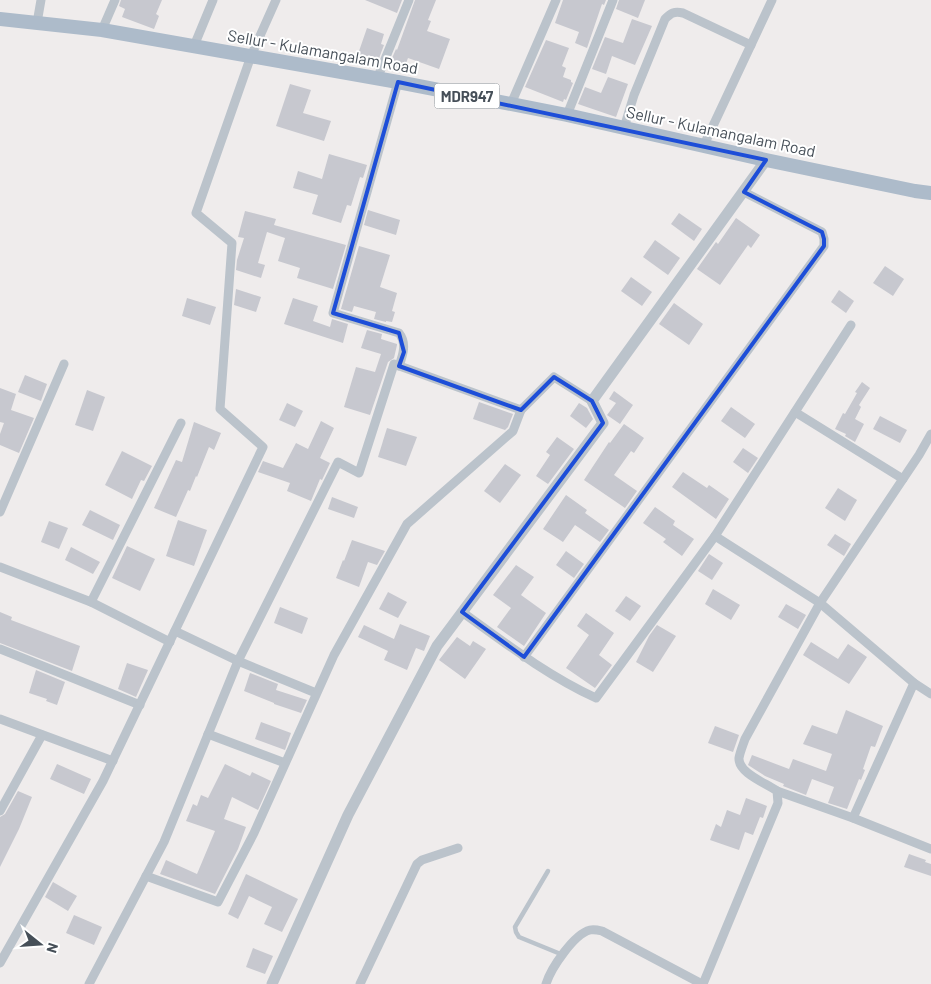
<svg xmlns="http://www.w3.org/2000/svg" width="931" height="984" viewBox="0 0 931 984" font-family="Barlow,sans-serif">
<rect width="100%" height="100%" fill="#efecec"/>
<g fill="#c7c8cf">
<path d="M121 0H162L156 14 159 16 154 29 122 17 125 9 119 6Z"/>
<path d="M365 0H402L397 13Z"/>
<path d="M415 0H436L428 20 431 21 427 31 450 39 439 69 408 58 403 71 389 65 396 49 397 50Z"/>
<path d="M563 0H606L604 5 602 4 587 48 575 43 579 32 555 23Z"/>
<path d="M619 0H645L638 18 616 9Z"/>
<path d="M632 19 652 26 635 65 612 56 606 74 592 69 605 37 623 43Z"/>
<path d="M367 28 384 34 381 44 384 45 378 61 358 54Z"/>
<path d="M546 40 569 48 562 66 566 68 563 77 571 80V82L573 83 566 100 564 99 563 102 525 87Z"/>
<path d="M608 77 628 84 616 117 578 104 585 87 601 93Z"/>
<path d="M290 84 311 90 303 113 331 121 324 141 276 126Z"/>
<path d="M329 154 367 165 363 178 360 177 351 206 347 205 341 223 312 214 318 195 293 188 298 171 322 179Z"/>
<path d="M368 210 400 220 396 235 364 225Z"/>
<path d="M245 211 276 219 274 225 346 245 333 289 297 278 300 268 278 261 285 238 267 232 258 263 265 265 261 278 236 270 237 260 244 238 238 237Z"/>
<path d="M679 213 702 229 694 241 671 224Z"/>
<path d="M736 218 760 235 751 248 748 245 720 285 697 269 716 242 718 244Z"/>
<path d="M655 240 680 258 668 275 643 257Z"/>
<path d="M359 246 390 255 380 287 397 293 392 311 395 312 392 322 386 321V322L374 319 376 312 354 306 352 312 341 309Z"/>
<path d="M885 266 904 279 893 296 873 283Z"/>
<path d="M631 277 652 292 642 306 621 291Z"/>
<path d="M236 289 261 297 256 312 234 305Z"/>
<path d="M839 290 854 301 846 313 831 302Z"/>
<path d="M187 298 216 307 210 325 182 316Z"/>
<path d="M293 298 318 306 313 321 330 327 332 319 348 324 343 343 284 324Z"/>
<path d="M674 303 703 324 689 345 659 324Z"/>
<path d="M367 330 382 334 381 339 397 344V345L394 358 388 362 370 415 344 407 356 367 375 372 381 354 361 348Z"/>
<path d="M25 375 47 384 41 401 18 392Z"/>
<path d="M862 382 870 388 859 405 861 407 855 419 864 424 855 442 845 436 846 434 835 429 843 413 845 414 857 393 855 392Z"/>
<path d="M0 388 16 394 11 410 34 418 19 453 0 445V434L4 423 0 422Z"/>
<path d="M87 390 105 397 93 431 75 425Z"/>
<path d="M614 391 633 405 620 424 607 415 616 403 609 399Z"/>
<path d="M479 402 513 414 508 427 505 430 473 419Z"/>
<path d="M287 403 303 411 295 427 279 420Z"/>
<path d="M579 403 587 408 593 419 586 428 570 416Z"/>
<path d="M731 407 755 424 745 438 721 421Z"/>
<path d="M880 416 907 430 900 443 873 429Z"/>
<path d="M321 421 334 428 320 458 330 463 322 480 320 479 311 501 287 491 290 483 258 472 263 461 283 468 296 443 308 449Z"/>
<path d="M194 422 221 433 214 450 209 447 197 477 196 476 190 491 188 490 176 517 154 508 176 460 182 462Z"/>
<path d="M624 424 644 438 634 453 631 451 614 475 637 491 625 508 584 480 609 442 610 443Z"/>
<path d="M387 428 417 437 406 466 378 457Z"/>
<path d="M557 437 574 449 548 484 536 476 550 455 546 452Z"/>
<path d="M743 448 758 458 748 473 733 462Z"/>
<path d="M122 451 152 466 144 481 141 480 132 499 105 485Z"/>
<path d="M505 464 521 475 500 503 484 491Z"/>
<path d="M683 472 707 488 709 485 729 499 716 519 672 487Z"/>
<path d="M838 488 857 500 845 521 825 508Z"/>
<path d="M566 495 587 510 585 513 609 530 600 542 575 525 563 542 543 529Z"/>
<path d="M332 497 358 507 354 518 328 509Z"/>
<path d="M655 507 675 521 673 525 694 539 682 556 663 542 666 539 643 523Z"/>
<path d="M90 510 120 525 113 540 82 525Z"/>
<path d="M178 520 207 530 194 566 166 556Z"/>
<path d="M49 521 68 528 59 549 41 542Z"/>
<path d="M835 534 851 544 844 556 827 545Z"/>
<path d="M352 540 385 551 377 565 368 562 359 587 336 578 343 560 344 561Z"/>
<path d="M127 546 155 559 140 591 112 578Z"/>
<path d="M71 547 100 562 93 574 65 560Z"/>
<path d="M566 551 584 564 574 578 556 565Z"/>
<path d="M709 554 723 563 712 580 698 571Z"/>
<path d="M516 565 534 577 521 595 546 613 524 646 497 627 511 608 493 595Z"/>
<path d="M713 589 740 605 731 620 705 604Z"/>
<path d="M388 592 407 602 398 618 379 609Z"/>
<path d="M626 596 641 606 630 621 615 611Z"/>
<path d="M786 604 806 615 798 629 778 617Z"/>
<path d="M280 607 308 618 302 634 274 623Z"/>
<path d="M0 612 12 617 11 620 80 646 72 671 0 643Z"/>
<path d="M586 613 614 633 599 655 612 665 595 688 566 668 589 635 577 626Z"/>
<path d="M400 624 430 636 424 651 416 648 407 670 384 660 388 651 358 637 364 625 394 639Z"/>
<path d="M657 625 676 636 653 672 636 662 649 636Z"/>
<path d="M457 637 470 646 473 641 486 649 465 679 439 660Z"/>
<path d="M811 642 838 659 848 644 867 657 849 684 803 655Z"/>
<path d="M127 663 148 670 136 697 118 689Z"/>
<path d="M36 670 65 682 57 705 46 701 47 699 29 693Z"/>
<path d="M250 673 278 684 276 690 307 700 301 713 274 704V703L244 691Z"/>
<path d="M846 710 883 726 875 747 871 746 863 769 865 770 861 780 859 779 847 809 828 803 834 787 812 779 806 795 783 786 784 784 765 776 748 765 752 755 789 769 793 759 826 771 832 754 803 744 812 725 837 734Z"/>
<path d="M261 722 291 733 285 750 255 739Z"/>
<path d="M715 726 739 735 733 752 708 743Z"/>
<path d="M57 764 91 779 84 794 50 779Z"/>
<path d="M225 764 250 776 252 772 271 781 258 810 232 797 224 819 246 827 238 849 215 894 160 874 166 860 197 874 215 831 186 821 193 804 197 806 201 795 208 798Z"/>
<path d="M18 791 32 797 19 829 0 867V817L5 814Z"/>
<path d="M746 798 767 806 763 818 760 817 753 835 745 832 739 850 710 840 716 824 721 827 727 810 740 815Z"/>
<path d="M909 854 926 860 925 862 931 864V876L904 867Z"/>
<path d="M246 874 298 899 282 932 264 924 272 907 249 896 238 919 228 914Z"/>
<path d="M53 882 77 896 68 911 45 897Z"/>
<path d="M74 915 102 927 94 945 66 933Z"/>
<path d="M253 948 273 956 265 974 246 967Z"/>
</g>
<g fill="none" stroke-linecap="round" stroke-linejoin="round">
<path stroke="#bbc3cb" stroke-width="4.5" d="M548 871 515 927 516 932 519 937 563 955"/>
<g stroke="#bbc3cb" stroke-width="9">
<path d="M37 23 41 0"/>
<path d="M102 30 115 0"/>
<path d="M194 46 213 0"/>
<path d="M377 79 409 0"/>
<path d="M398 82 333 313 399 333C407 343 403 355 399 366"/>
<path d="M511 104 556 0"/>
<path d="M567 115 613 0"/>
<path d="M624 128 634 95 665 19C671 13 674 11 683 13L751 45"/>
<path d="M704 145 772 0"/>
<path d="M795 412 903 479"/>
<path d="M931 434 919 455 820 603 914 683 931 694"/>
<path d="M0 512 64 364"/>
<path d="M0 567 91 602 181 423"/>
<path d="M91 602 170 642"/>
<path d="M462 612C505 643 548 676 596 698L715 536 851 325"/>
<path d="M175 631 238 661 316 693"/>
<path d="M0 649 140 705"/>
<path d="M524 657 824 246V239L822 232 744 192"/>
<path d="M0 719 113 761"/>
<path d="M208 734 285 763"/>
<path d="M777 791 853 818 931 849"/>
<path d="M0 811 42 735"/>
<path d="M853 818 914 683"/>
<path d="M146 876 218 902 254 833 334 655 407 524 513 431 521 410"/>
<path d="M0 963 103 781 263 447 220 409 232 243 196 213 251 56 276 0"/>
<path d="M89 984 164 842 238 661 338 462 359 473 394 364 521 410 554 377 592 401"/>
<path d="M360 984 417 864 422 860 458 848"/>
<path d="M546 984C551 968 574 934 590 930 594 929 598 930 602 931L702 984"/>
<path d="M703 984 778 803 777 791C766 783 738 773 739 758 740 752 743 745 745 739L820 603 715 536"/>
</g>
<path stroke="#bbc3cb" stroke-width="11" d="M272 984 348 815 437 646 603 423 592 401 766 160"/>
<path stroke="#adbbca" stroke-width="14" d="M0 19 102 30 398 82 567 115 766 160 915 191 931 193"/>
</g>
<path fill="none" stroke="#1d4ed8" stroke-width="4" stroke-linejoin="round" d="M398 82 766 160 744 192 822 232 824 239V246L524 657 462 612 603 423 592 401 554 377 521 410 399 366 404 352 399 333 333 313Z"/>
<g text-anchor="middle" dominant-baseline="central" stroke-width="4" stroke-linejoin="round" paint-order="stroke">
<rect fill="#fff" stroke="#7e848a" stroke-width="1" x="434.5" y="83.5" width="65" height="25" rx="4"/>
<g font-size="15" font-weight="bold" fill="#464f58">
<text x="467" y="96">MDR947</text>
</g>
<g font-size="16" fill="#464f58" stroke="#fff">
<text transform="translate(323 51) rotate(10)">Sellur - Kulamangalam Road</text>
<text transform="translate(721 131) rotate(12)">Sellur - Kulamangalam Road</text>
</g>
</g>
<g transform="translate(40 944) rotate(107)" stroke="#ffffff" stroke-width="4" paint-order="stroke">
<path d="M0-4L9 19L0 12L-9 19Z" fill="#464f58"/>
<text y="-8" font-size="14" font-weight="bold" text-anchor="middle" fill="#464f58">N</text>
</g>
</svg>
